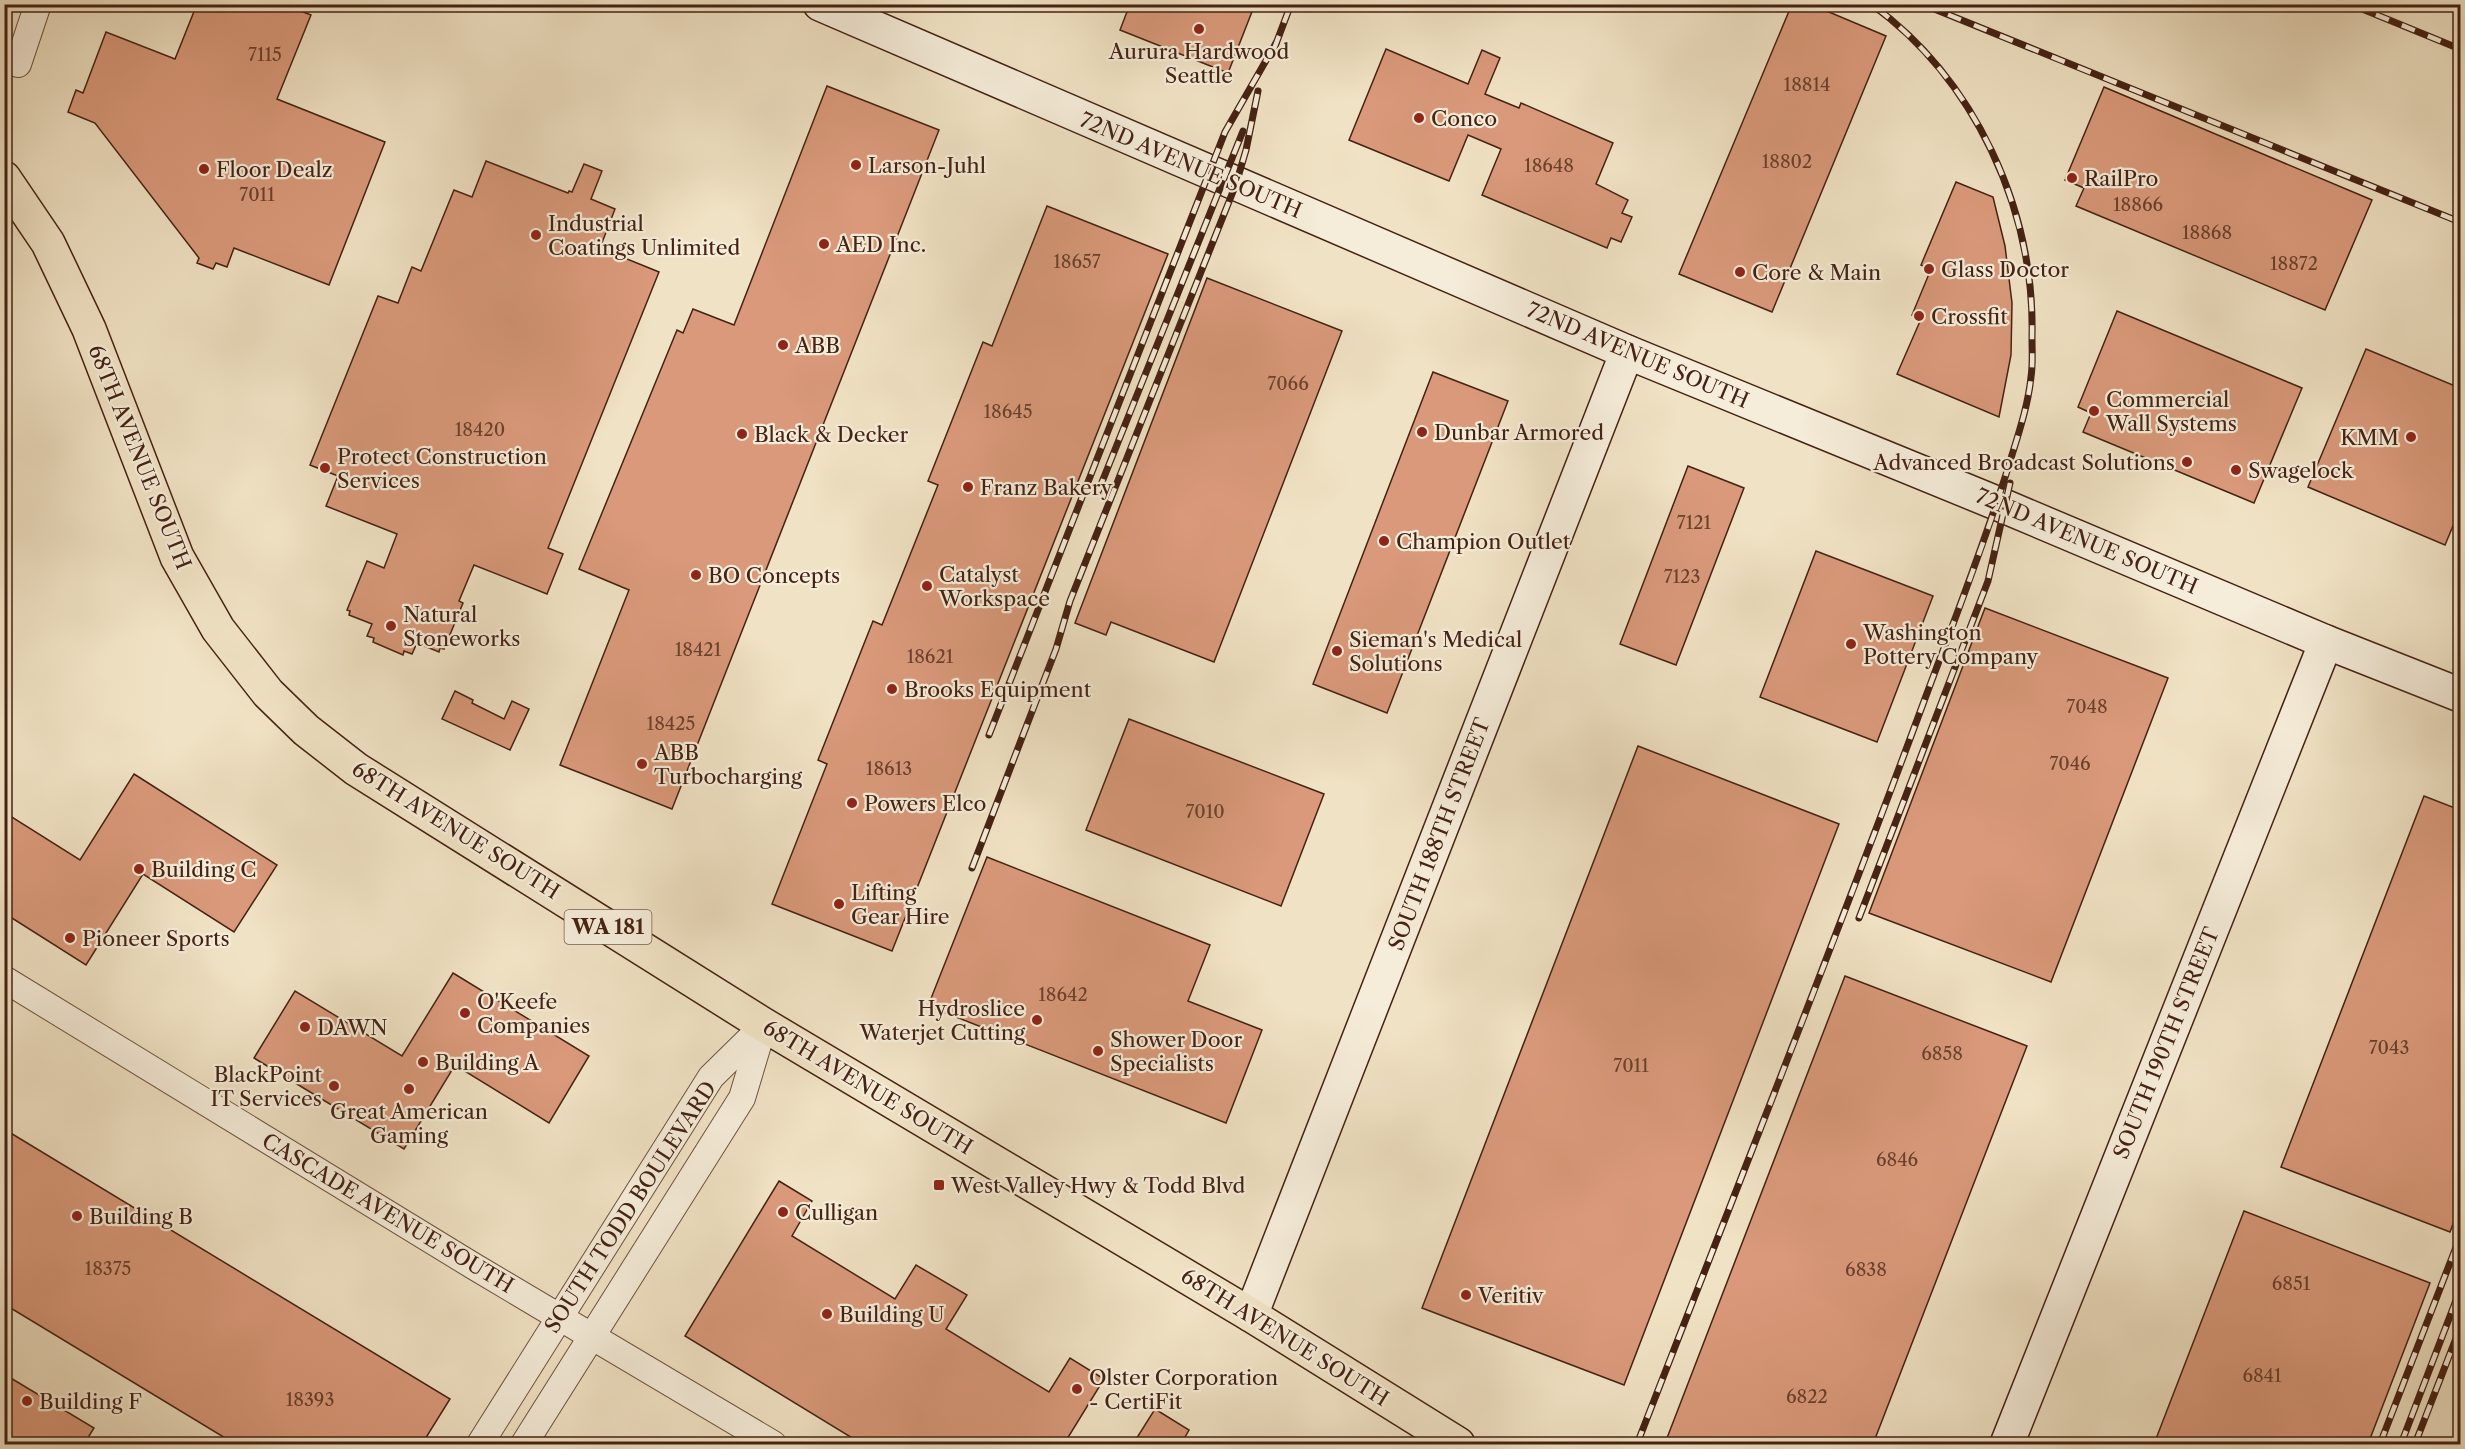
<svg xmlns="http://www.w3.org/2000/svg" width="2465" height="1449" viewBox="0 0 2465 1449" font-family="'Libre Caslon Text',serif">
<rect width="100%" height="100%" fill="#f0e2c4"/>
<filter id="stains"><feTurbulence type="fractalNoise" baseFrequency=".00333" numOctaves="4"/><feColorMatrix values="0 0 0 0 .2 0 0 0 0 .09 0 0 0 0 .02 0 0 0 .5 -.17"/></filter>
<radialGradient id="worn" r=".72"><stop offset=".6" stop-color="#630" stop-opacity="0"/><stop offset="1" stop-color="#630" stop-opacity=".3"/></radialGradient>
<g fill="#d9997a" stroke="#452213" stroke-width="1.5">
<path d="M197 4H283L311 15 277 99 385 142 329 285 234 248 227 267 216 263 213 269 197 263 199 258 95 123 68 112 76 90 83 93 106 32 175 59Z"/>
<path d="M1130 4H1255L1228 73 1120 30Z"/>
<path d="M1792 4H1810L1886 36 1772 312 1679 274Z"/>
<path d="M1386 49 1468 84 1482 50 1500 58 1485 94 1519 108 1521 103 1613 143 1596 184 1628 200 1622 213 1632 217 1621 242 1611 238 1607 248 1482 195 1501 149 1468 135 1449 181 1349 140Z"/>
<path d="M827 86 939 130 672 809 560 765 629 590 579 569 677 330 683 333 693 309 734 325Z"/>
<path d="M2104 87 2372 200 2325 310 2076 206 2084 188 2065 180Z"/>
<path d="M486 161 568 193 569 191 572 192 584 164 602 171 591 199 615 209 600 248 659 272 548 548 563 554 547 594 474 565 459 601 463 603 444 649 440 648 439 652 417 643 412 654 404 651 403 655 373 642 374 638 367 636 372 624 349 615 350 611 347 610 367 561 384 568 397 534 326 506 338 476 310 465 378 296 398 303 412 267 421 271 454 190 472 197Z"/>
<path d="M1956 182 1993 197 2005 246 2012 303 2011 355 1999 417 1897 374 1921 319 1912 315 1931 269 1921 265Z"/>
<path d="M1047 206 1168 254 892 951 772 904 827 764 818 760 873 621 882 625 938 485 928 481 983 342 992 346Z"/>
<path d="M1207 278 1342 331 1214 662 1111 622 1106 635 1075 623Z"/>
<path d="M2117 311 2302 388 2254 503 2083 432 2091 413 2078 407Z"/>
<path d="M2366 349 2460 388V509L2445 545 2308 487Z"/>
<path d="M1433 372 1508 401 1387 713 1313 684Z"/>
<path d="M1688 466 1744 488 1676 665 1620 644Z"/>
<path d="M1816 551 1933 596 1877 742 1760 697Z"/>
<path d="M1985 608 2168 678 2051 982 1869 913Z"/>
<path d="M455 691 473 700 472 703 504 719 512 701 529 709 510 750 442 719Z"/>
<path d="M1129 719 1324 794 1281 906 1086 830Z"/>
<path d="M1638 746 1839 824 1624 1385 1422 1308Z"/>
<path d="M134 774 277 865 234 932 143 874 86 965 4 913V812L80 860Z"/>
<path d="M2424 796 2460 810V1206L2450 1232 2281 1167Z"/>
<path d="M987 857 1210 945 1188 1001 1262 1030 1226 1123 928 1006Z"/>
<path d="M453 973 589 1056 549 1123 455 1065 404 1149 254 1058 295 991 402 1056Z"/>
<path d="M1845 976 2027 1046 1873 1444H1683L1667 1438Z"/>
<path d="M4 1129 450 1399 422 1444H235L4 1304Z"/>
<path d="M779 1181 812 1201 792 1236 895 1299 916 1265 967 1295 946 1329 1049 1392 1070 1358 1104 1379 1064 1444H862L685 1336Z"/>
<path d="M2244 1211 2430 1283 2368 1444H2154Z"/>
<path d="M4 1374 94 1428 84 1444H4Z"/>
<path d="M1155 1409 1189 1430 1181 1444H1133Z"/>
</g>
<g fill="none" stroke-linecap="round" stroke-linejoin="round">
<defs>
<g id="street">
<path d="M18 64 38 4"/>
<path d="M4 979 475 1267 773 1444"/>
<path d="M480 1444 711 1077 764 1025"/>
<path d="M524 1444 742 1098 763 1028"/>
</g>
<g id="secondary">
<path d="M820 4 1627 352 2006 507 2326 642 2460 695"/>
<path d="M1251 1315 1627 352"/>
<path d="M2007 1444 2326 642"/>
</g>
<path id="primary" d="M4 178 48 243 89 329 177 557 218 629 268 693 306 730 356 769 764 1025 1251 1315 1458 1444"/>
</defs>
<use href="#street" stroke="#70523f" stroke-width="28"/>
<use href="#secondary" stroke="#452213" stroke-width="36"/>
<use href="#primary" stroke="#452213" stroke-width="36"/>
<use href="#street" stroke="#f5ecd9" stroke-width="26"/>
<use href="#secondary" stroke="#f5ecd9" stroke-width="33"/>
<use href="#primary" stroke="#f0e2c4" stroke-width="33"/>
<defs>
<g id="rail">
<path d="M1922 4 2460 222"/>
<path d="M2350 4 2460 49"/>
<path d="M1274 49 1291 4"/>
<path d="M1098 492 1243 131"/>
<path d="M989 735 1225 132 1276 43"/>
<path d="M972 868 1056 649 1070 601 1236 184 1246 150 1258 91"/>
<path d="M1859 918 1988 581 2010 483"/>
<path d="M1637 1444C1733 1198 1831 952 1923 704 1952 626 1983 548 2008 468 2017 438 2028 407 2031 377 2033 364 2032 350 2032 337 2035 210 1975 79 1871 4"/>
<path d="M2380 1444 2460 1237"/>
<path d="M2401 1444 2460 1290"/>
<path d="M2415 1444 2460 1328"/>
</g>
</defs>
<use href="#rail" stroke="#452213" stroke-width="7"/>
<use href="#rail" stroke="#f5ecd9" stroke-width="4.5" stroke-dasharray="14" stroke-linecap="butt"/>
</g>
<g fill="#8f2418" stroke="#f5ecd9" stroke-width="2">
<circle cx="1199" cy="29" r="6"/>
<circle cx="1419" cy="118" r="6"/>
<circle cx="856" cy="165" r="6"/>
<circle cx="204" cy="169" r="6"/>
<circle cx="2072" cy="178" r="6"/>
<circle cx="536" cy="235" r="6"/>
<circle cx="824" cy="244" r="6"/>
<circle cx="1929" cy="269" r="6"/>
<circle cx="1740" cy="272" r="6"/>
<circle cx="1919" cy="316" r="6"/>
<circle cx="783" cy="345" r="6"/>
<circle cx="2094" cy="411" r="6"/>
<circle cx="1422" cy="432" r="6"/>
<circle cx="742" cy="434" r="6"/>
<circle cx="2411" cy="437" r="6"/>
<circle cx="2187" cy="462" r="6"/>
<circle cx="325" cy="468" r="6"/>
<circle cx="2236" cy="470" r="6"/>
<circle cx="968" cy="487" r="6"/>
<circle cx="1384" cy="541" r="6"/>
<circle cx="696" cy="575" r="6"/>
<circle cx="927" cy="586" r="6"/>
<circle cx="391" cy="626" r="6"/>
<circle cx="1851" cy="644" r="6"/>
<circle cx="1337" cy="651" r="6"/>
<circle cx="892" cy="689" r="6"/>
<circle cx="642" cy="764" r="6"/>
<circle cx="852" cy="803" r="6"/>
<circle cx="139" cy="869" r="6"/>
<circle cx="839" cy="904" r="6"/>
<circle cx="70" cy="938" r="6"/>
<circle cx="465" cy="1013" r="6"/>
<circle cx="1037" cy="1020" r="6"/>
<circle cx="305" cy="1027" r="6"/>
<circle cx="1098" cy="1051" r="6"/>
<circle cx="423" cy="1062" r="6"/>
<circle cx="334" cy="1086" r="6"/>
<circle cx="409" cy="1089" r="6"/>
<rect x="933" y="1179" width="12" height="12" rx="3"/>
<circle cx="783" cy="1212" r="6"/>
<circle cx="77" cy="1216" r="6"/>
<circle cx="1466" cy="1295" r="6"/>
<circle cx="827" cy="1314" r="6"/>
<circle cx="1077" cy="1389" r="6"/>
<circle cx="27" cy="1401" r="6"/>
</g>
<g text-anchor="middle" dominant-baseline="central" stroke-width="4.5" stroke-linejoin="round" paint-order="stroke">
<g font-size="18" fill="#6a402d">
<text x="265" y="55">7115</text>
<text x="1807" y="85">18814</text>
<text x="1787" y="162">18802</text>
<text x="1549" y="166">18648</text>
<text x="257" y="195">7011</text>
<text x="2138" y="205">18866</text>
<text x="2207" y="233">18868</text>
<text x="1077" y="262">18657</text>
<text x="2294" y="264">18872</text>
<text x="1288" y="384">7066</text>
<text x="1008" y="412">18645</text>
<text x="480" y="430">18420</text>
<text x="1694" y="523">7121</text>
<text x="1682" y="577">7123</text>
<text x="698" y="650">18421</text>
<text x="930" y="657">18621</text>
<text x="2087" y="707">7048</text>
<text x="671" y="724">18425</text>
<text x="2070" y="764">7046</text>
<text x="889" y="769">18613</text>
<text x="1205" y="812">7010</text>
<text x="1063" y="995">18642</text>
<text x="2389" y="1048">7043</text>
<text x="1942" y="1054">6858</text>
<text x="1631" y="1066">7011</text>
<text x="1897" y="1160">6846</text>
<text x="108" y="1269">18375</text>
<text x="1866" y="1270">6838</text>
<text x="2291" y="1284">6851</text>
<text x="2262" y="1376">6841</text>
<text x="1807" y="1397">6822</text>
<text x="310" y="1400">18393</text>
</g>
<rect fill="#f5ecd9" stroke="#7a5f4e" stroke-width="1.5" x="564.5" y="910" width="87" height="34" rx="4.5"/>
<g font-size="20" font-weight="bold" fill="#452213">
<text x="608" y="927">WA 181</text>
</g>
<g font-size="21" fill="#452213" stroke="#f5ecd9" text-anchor="start">
<text x="1199" y="51" text-anchor="middle">Aurura Hardwood<tspan x="1199" dy="24">Seattle</tspan></text>
<text x="1431" y="118">Conco</text>
<text x="868" y="165">Larson-Juhl</text>
<text x="216" y="169">Floor Dealz</text>
<text x="2084" y="178">RailPro</text>
<text x="548" y="223">Industrial<tspan x="548" dy="24">Coatings Unlimited</tspan></text>
<text x="836" y="244">AED Inc.</text>
<text x="1941" y="269">Glass Doctor</text>
<text x="1752" y="272">Core &amp; Main</text>
<text x="1931" y="316">Crossfit</text>
<text x="795" y="345">ABB</text>
<text x="2106" y="399">Commercial<tspan x="2106" dy="24">Wall Systems</tspan></text>
<text x="1434" y="432">Dunbar Armored</text>
<text x="754" y="434">Black &amp; Decker</text>
<text x="2399" y="437" text-anchor="end">KMM</text>
<text x="337" y="456">Protect Construction<tspan x="337" dy="24">Services</tspan></text>
<text x="2175" y="462" text-anchor="end">Advanced Broadcast Solutions</text>
<text x="2248" y="470">Swagelock</text>
<text x="980" y="487">Franz Bakery</text>
<text x="1396" y="541">Champion Outlet</text>
<text x="939" y="574">Catalyst<tspan x="939" dy="24">Workspace</tspan></text>
<text x="708" y="575">BO Concepts</text>
<text x="403" y="614">Natural<tspan x="403" dy="24">Stoneworks</tspan></text>
<text x="1863" y="632">Washington<tspan x="1863" dy="24">Pottery Company</tspan></text>
<text x="1349" y="639">Sieman's Medical<tspan x="1349" dy="24">Solutions</tspan></text>
<text x="904" y="689">Brooks Equipment</text>
<text x="654" y="752">ABB<tspan x="654" dy="24">Turbocharging</tspan></text>
<text x="864" y="803">Powers Elco</text>
<text x="151" y="869">Building C</text>
<text x="851" y="892">Lifting<tspan x="851" dy="24">Gear Hire</tspan></text>
<text x="82" y="938">Pioneer Sports</text>
<text x="477" y="1001">O'Keefe<tspan x="477" dy="24">Companies</tspan></text>
<text x="1025" y="1008" text-anchor="end">Hydroslice<tspan x="1025" dy="24">Waterjet Cutting</tspan></text>
<text x="317" y="1027">DAWN</text>
<text x="1110" y="1039">Shower Door<tspan x="1110" dy="24">Specialists</tspan></text>
<text x="435" y="1062">Building A</text>
<text x="322" y="1074" text-anchor="end">BlackPoint<tspan x="322" dy="24">IT Services</tspan></text>
<text x="409" y="1111" text-anchor="middle">Great American<tspan x="409" dy="24">Gaming</tspan></text>
<text x="951" y="1185">West Valley Hwy &amp; Todd Blvd</text>
<text x="795" y="1212">Culligan</text>
<text x="89" y="1216">Building B</text>
<text x="1478" y="1295">Veritiv</text>
<text x="839" y="1314">Building U</text>
<text x="1089" y="1377">Olster Corporation<tspan x="1089" dy="24">- CertiFit</tspan></text>
<text x="39" y="1401">Building F</text>
</g>
<g font-size="21" fill="#452213" stroke="#f5ecd9">
<text transform="translate(1191 165) rotate(23)">72ND AVENUE SOUTH</text>
<text transform="translate(1638 355) rotate(23)">72ND AVENUE SOUTH</text>
<text transform="translate(140 457) rotate(68)">68TH AVENUE SOUTH</text>
<text transform="translate(2087 541) rotate(23)">72ND AVENUE SOUTH</text>
<text transform="translate(456 830) rotate(32)">68TH AVENUE SOUTH</text>
<text transform="translate(1439 834) rotate(-69)">SOUTH 188TH STREET</text>
<text transform="translate(2166 1043) rotate(-68)">SOUTH 190TH STREET</text>
<text transform="translate(868 1087) rotate(31)">68TH AVENUE SOUTH</text>
<text transform="translate(630 1207) rotate(-57)">SOUTH TODD BOULEVARD</text>
<text transform="translate(388 1213) rotate(31)">CASCADE AVENUE SOUTH</text>
<text transform="translate(1285 1337) rotate(32)">68TH AVENUE SOUTH</text>
</g>
</g>
<rect width="2465" height="1449" fill="none" stroke="#f0e2c4" stroke-width="24"/>
<rect x="6" y="6" width="2453" height="1437" fill="none" stroke="#452213" stroke-width="3"/>
<rect x="12" y="12" width="2441" height="1425" fill="none" stroke="#452213" stroke-width="1.5"/>
<rect width="100%" height="100%" filter="url(#stains)"/>
<rect width="100%" height="100%" fill="url(#worn)"/>
</svg>
